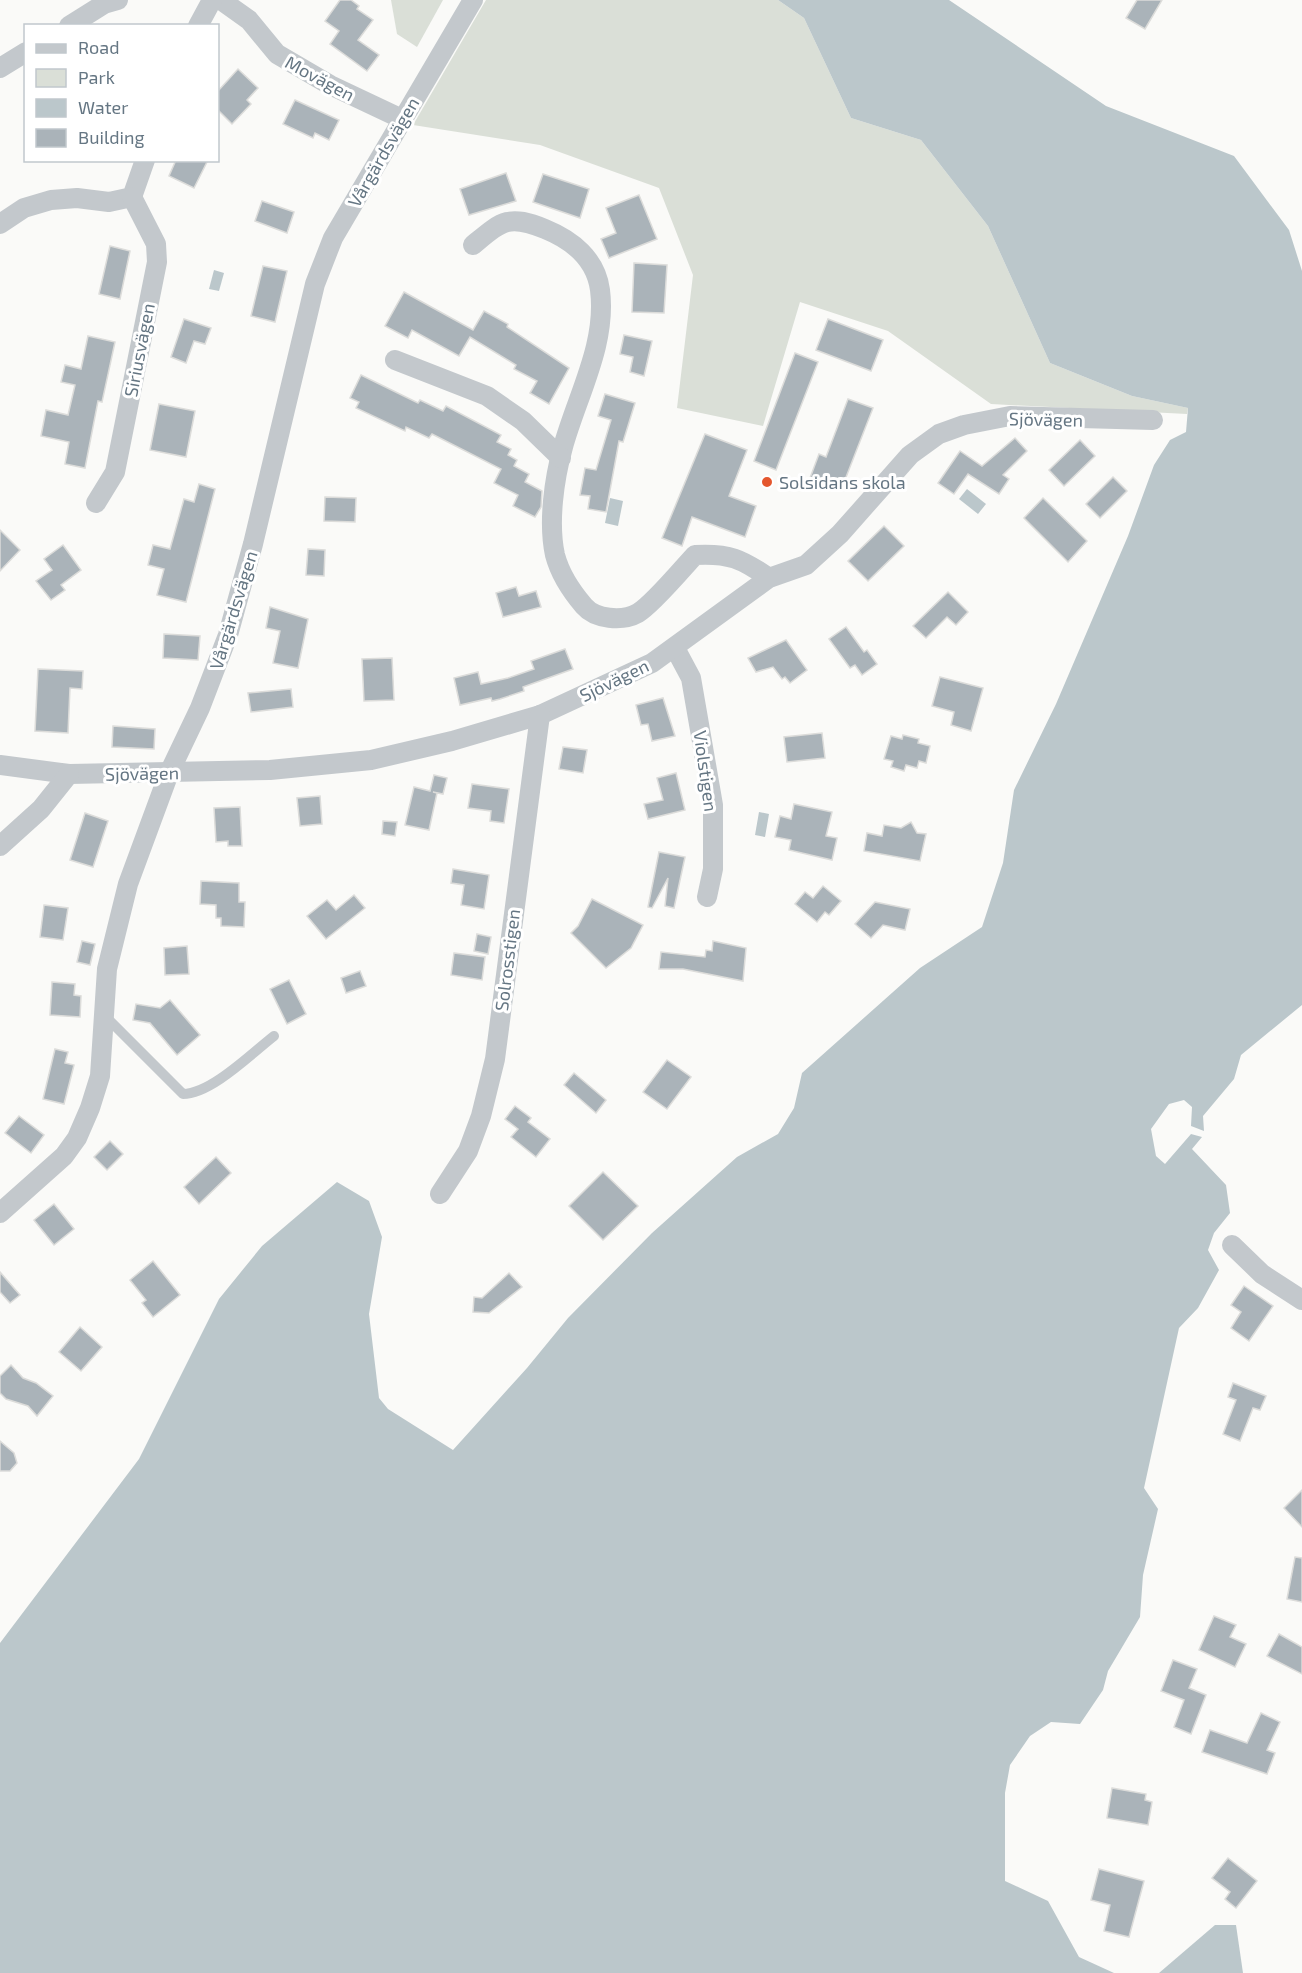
<svg xmlns="http://www.w3.org/2000/svg" width="1302" height="1973" viewBox="0 0 1302 1973" font-family="'Exo 2',sans-serif">
<rect width="100%" height="100%" fill="#fafaf8"/>
<g fill="#dadfd7">
<path d="M391 0H443L417 47 397 34Z"/>
<path d="M486 0H778L804 18 851 118 921 140 988 226 1050 363 1132 396 1188 408 1187 414 991 404 888 331 800 302 763 426 677 408 693 275 659 188 540 145 413 125Z"/>
</g>
<g fill="#bbc7cb">
<path d="M778 0H949L1106 106 1234 156 1289 230 1302 271V1005L1241 1055 1234 1079 1203 1116 1204 1131 1191 1126 1192 1107 1184 1100 1169 1104 1151 1129 1156 1156 1165 1164 1191 1134 1202 1137 1192 1149 1226 1185 1230 1213 1214 1233 1208 1250 1219 1270 1198 1308 1179 1328 1144 1488 1158 1509 1143 1575 1140 1617 1108 1671 1103 1690 1080 1724 1051 1722 1030 1736 1010 1765 1005 1793V1881L1048 1901 1079 1957 1114 1973H0V1643L139 1459 219 1299 262 1246 337 1182 369 1201 382 1237 369 1314 379 1398 388 1409 453 1450 527 1368 568 1318 652 1233 737 1157 778 1134 794 1108 802 1073 920 968 982 927 1003 863 1014 790 1056 704 1128 536 1154 465 1170 440 1186 432 1188 408 1132 396 1050 363 988 226 921 140 851 118 804 18Z"/>
<path d="M214 270 224 273 219 291 209 289Z"/>
<path d="M967 489 986 504 978 514 959 499Z"/>
<path d="M610 498 623 501 618 526 605 523Z"/>
<path d="M759 812 769 814 765 837 755 835Z"/>
<path d="M1215 1925H1236L1243 1973H1159Z"/>
</g>
<g fill="#aab3b9" stroke="#dcdcda" stroke-width="1.5">
<path d="M340 0H351L359 6 357 9 373 20 358 40 379 55 367 71 330 44 339 31 325 21Z"/>
<path d="M1137 0H1162L1145 29 1126 18Z"/>
<path d="M238 69 258 88 247 100 251 104 232 124 218 110V91Z"/>
<path d="M295 100 339 120 329 140 315 133 313 138 283 124Z"/>
<path d="M176 160H208L194 188 169 176Z"/>
<path d="M506 173 516 201 469 215 460 189Z"/>
<path d="M543 174 589 189 580 218 533 202Z"/>
<path d="M639 195 657 239 609 258 601 239 616 233 606 208Z"/>
<path d="M262 201 294 212 287 233 255 221Z"/>
<path d="M110 246 130 251 120 299 99 294Z"/>
<path d="M634 263 667 265 664 313 632 312Z"/>
<path d="M263 266 287 271 275 322 251 316Z"/>
<path d="M404 292 473 330 484 311 508 324 507 327 569 368 549 404 530 393 537 381 514 369 516 365 470 337 459 356 412 330 408 338 385 326Z"/>
<path d="M184 319 211 328 205 344 194 341 186 363 171 357Z"/>
<path d="M828 319 883 340 871 371 816 350Z"/>
<path d="M624 335 652 341 644 376 630 372 633 357 620 354Z"/>
<path d="M88 336 115 342 102 402 98 401 85 468 65 464 69 442 41 436 46 410 68 415 75 385 61 382 65 365 81 369Z"/>
<path d="M795 353 818 362 776 470 754 461Z"/>
<path d="M361 375 418 403 420 400 443 411 446 406 501 435 497 442 511 449 508 455 517 460 514 466 529 474 525 482 542 491 541 507 535 517 513 506 518 495 494 483 501 469 432 434 429 438 406 427 405 431 356 408 359 402 350 398Z"/>
<path d="M605 394 635 403 623 442 619 441 606 512 588 509 590 496 580 495 585 468 596 470 611 420 598 416Z"/>
<path d="M848 399 873 408 841 490 810 478 819 454 826 457Z"/>
<path d="M159 404 195 411 186 457 150 450Z"/>
<path d="M705 434 747 450 729 496 756 506 745 537 692 517 682 546 662 538Z"/>
<path d="M1015 438 1027 451 1003 475 1009 479 999 494 968 474 954 494 938 483 960 451 982 466Z"/>
<path d="M1080 440 1095 456 1064 486 1049 470Z"/>
<path d="M1113 477 1127 491 1100 518 1086 504Z"/>
<path d="M199 484 215 489 186 602 157 595 164 569 148 565 153 545 170 549 184 499 194 502Z"/>
<path d="M325 497 356 498 355 522 324 521Z"/>
<path d="M1043 498 1087 541 1068 562 1024 518Z"/>
<path d="M884 526 904 546 868 581 848 561Z"/>
<path d="M0 530 20 550 0 571Z"/>
<path d="M63 545 81 570 61 585 65 590 51 600 36 581 52 570 44 559Z"/>
<path d="M308 549 325 550 324 576 306 575Z"/>
<path d="M516 587 519 596 536 591 541 607 503 617 496 593Z"/>
<path d="M948 592 968 612 956 625 947 617 926 638 913 626Z"/>
<path d="M270 607 308 619 298 668 273 663 280 631 266 628Z"/>
<path d="M846 627 864 652 867 650 877 664 862 675 855 665 850 668 829 639Z"/>
<path d="M164 634 200 636 198 660 163 658Z"/>
<path d="M786 640 807 670 790 683 785 677 782 679 773 667 756 672 748 658Z"/>
<path d="M565 649 573 669 523 687 524 691 500 699 492 701 491 698 460 705 454 678 478 672 481 684 508 678 534 669 531 661Z"/>
<path d="M392 658 394 700 364 701 362 659Z"/>
<path d="M38 669 83 671 82 689 70 688 68 733 35 731Z"/>
<path d="M940 677 983 688 971 731 951 725 954 712 932 706Z"/>
<path d="M291 689 293 707 251 712 248 693Z"/>
<path d="M663 698 675 736 652 741 648 724 641 725 636 705Z"/>
<path d="M113 726 155 729 154 749 112 747Z"/>
<path d="M822 733 825 758 787 762 784 737Z"/>
<path d="M903 735 919 739 918 743 930 746 926 763 919 761 917 768 906 765 904 771 891 767 893 761 884 759 891 736 902 739Z"/>
<path d="M563 747 587 750 583 773 559 769Z"/>
<path d="M676 773 685 810 648 819 644 804 663 800 657 778Z"/>
<path d="M434 775 447 778 443 794 433 792 437 793 429 830 405 825 414 787 430 791Z"/>
<path d="M472 784 509 789 504 823 490 821 491 811 468 808Z"/>
<path d="M320 796 322 824 300 826 297 798Z"/>
<path d="M794 804 832 812 826 836 837 838 832 860 789 850 791 840 775 837 780 816 791 819Z"/>
<path d="M240 807 242 846H228V841L216 842 214 808Z"/>
<path d="M85 813 108 821 93 867 70 860Z"/>
<path d="M383 821 397 822 395 836 382 834Z"/>
<path d="M911 822 917 833 926 834 920 861 864 851 867 833 882 836 884 825 901 828Z"/>
<path d="M659 852 685 857 674 908 665 906 668 878 652 908 648 907Z"/>
<path d="M453 869 489 875 484 909 461 905 464 885 451 883Z"/>
<path d="M201 881 239 883V902H245L244 927 221 926V918H216V905L200 904Z"/>
<path d="M823 886 841 901 829 915 825 912 817 922 795 904 805 892 813 898Z"/>
<path d="M354 895 365 908 326 939 307 916 327 900 336 910Z"/>
<path d="M592 899 643 925 631 948 606 968 571 933 578 926Z"/>
<path d="M875 902 910 909 905 930 883 925 871 938 855 924Z"/>
<path d="M44 905 68 908 63 940 40 937Z"/>
<path d="M477 934 491 937 488 954 474 951Z"/>
<path d="M82 941 95 944 90 965 77 962Z"/>
<path d="M713 941 746 948 743 981 683 969H659L661 952 705 957 706 950 712 951Z"/>
<path d="M187 946 189 974 165 975 164 948Z"/>
<path d="M454 953 485 957 482 980 451 975Z"/>
<path d="M360 971 366 986 346 993 341 978Z"/>
<path d="M289 980 306 1014 287 1024 270 989Z"/>
<path d="M52 982 75 984 74 995 81 996 80 1017 50 1015Z"/>
<path d="M170 1000 200 1035 177 1055 150 1023 133 1020 136 1004 160 1008Z"/>
<path d="M55 1049 68 1052 65 1063 74 1065 64 1104 43 1099Z"/>
<path d="M667 1060 691 1077 667 1109 643 1092Z"/>
<path d="M574 1073 606 1100 596 1113 564 1085Z"/>
<path d="M515 1106 531 1118 528 1122 550 1139 536 1157 511 1137 518 1129 505 1119Z"/>
<path d="M19 1116 44 1135 31 1153 5 1133Z"/>
<path d="M110 1141 123 1154 107 1170 94 1157Z"/>
<path d="M216 1157 231 1173 199 1204 184 1187Z"/>
<path d="M603 1172 638 1206 603 1240 569 1206Z"/>
<path d="M54 1204 74 1229 54 1245 34 1220Z"/>
<path d="M153 1261 180 1295 153 1317 142 1303 146 1300 130 1280Z"/>
<path d="M0 1272 20 1295 10 1303 0 1292Z"/>
<path d="M509 1273 522 1287 489 1313 473 1312 474 1297 482 1298Z"/>
<path d="M1244 1286 1273 1306 1249 1341 1231 1328 1241 1312 1231 1305Z"/>
<path d="M80 1327 102 1347 81 1371 59 1352Z"/>
<path d="M11 1365 23 1378 36 1383 53 1396 37 1416 28 1406 6 1399 0 1393V1376Z"/>
<path d="M1233 1383 1266 1396 1260 1410 1253 1408 1240 1441 1223 1434 1236 1400 1228 1397Z"/>
<path d="M0 1441 14 1453 17 1463 10 1471H0Z"/>
<path d="M1302 1490V1527L1284 1508Z"/>
<path d="M1295 1557 1302 1558V1602L1287 1599Z"/>
<path d="M1214 1616 1236 1625 1230 1637 1246 1644 1235 1667 1199 1650Z"/>
<path d="M1279 1634 1302 1647V1674L1267 1656Z"/>
<path d="M1173 1660 1197 1669 1189 1688 1206 1695 1191 1734 1174 1727 1184 1700 1161 1691Z"/>
<path d="M1261 1713 1280 1722 1267 1750 1275 1753 1267 1774 1202 1752 1210 1730 1247 1743Z"/>
<path d="M1112 1788 1146 1794 1145 1800 1152 1802 1148 1825 1107 1818Z"/>
<path d="M1228 1858 1257 1881 1236 1908 1225 1899 1230 1892 1212 1878Z"/>
<path d="M1099 1869 1144 1881 1129 1937 1104 1931 1110 1905 1091 1900Z"/>
</g>
<g fill="none" stroke-linecap="round" stroke-linejoin="round">
<path stroke="#c3c8cc" stroke-width="10" d="M104 1015 183 1094C211 1094 252 1053 274 1036"/>
<g stroke="#c3c8cc" stroke-width="20">
<path d="M221 0 249 20 277 54 330 85 402 119"/>
<path d="M69 26 104 4 118 0"/>
<path d="M198 26 212 0"/>
<path d="M0 68 26 52"/>
<path d="M0 224 24 208 51 200 77 198 109 202 132 197 145 160"/>
<path d="M473 245C502 221 508 214 545 229 572 240 596 259 600 290 607 344 577 396 563 447 554 479 548 523 555 555 560 574 572 592 584 606 595 619 622 622 638 613 652 605 683 568 695 555 729 553 742 559 769 578"/>
<path d="M395 360 487 396 523 421 561 458"/>
<path d="M96 503 115 472 157 262 156 244 132 197"/>
<path d="M675 648 691 678 713 805V869L707 897"/>
<path d="M0 765 69 774 270 770 371 760 452 741 540 715 652 663 769 578 806 565 840 534 910 455 939 434 964 425 1010 416 1153 420"/>
<path d="M0 846 41 809 69 774"/>
<path d="M440 1194 468 1151 481 1116 495 1059 540 715"/>
<path d="M0 1213 64 1156 77 1138 90 1108 100 1076 107 969 128 884 169 773 200 708 228 635 253 544 315 284 333 238 473 0"/>
<path d="M1232 1245 1262 1274 1302 1300"/>
</g>
</g>
<circle fill="#e4572e" stroke="#fff" stroke-width="2" cx="767" cy="482" r="6"/>
<g text-anchor="middle" dominant-baseline="central" stroke-width="6" stroke-linejoin="round" paint-order="stroke">
<g font-size="18" fill="#657683" stroke="#fff">
<text transform="translate(320 78) rotate(28)">Movägen</text>
<text transform="translate(383 152) rotate(-60)">Vårgärdsvägen</text>
<text transform="translate(139 350) rotate(-79)">Siriusvägen</text>
<text transform="translate(1046 419) rotate(1)">Sjövägen</text>
<text transform="translate(233 610) rotate(-73)">Vårgärdsvägen</text>
<text transform="translate(614 680) rotate(-26)">Sjövägen</text>
<text transform="translate(706 771) rotate(82)">Violstigen</text>
<text transform="translate(142 773) rotate(-1)">Sjövägen</text>
<text transform="translate(507 960) rotate(-83)">Solrosstigen</text>
</g>
<g font-size="18" fill="#657683" stroke="#fff" text-anchor="start">
<text x="779" y="482">Solsidans skola</text>
</g>
</g>
<rect x="24" y="24" width="195" height="138" fill="#ffffff" stroke="#c1c8cd" stroke-width="1.5"/>
<rect x="36" y="44" width="30" height="9" fill="#c3c8cc" stroke="#c1c8cd" stroke-width="1.5"/>
<text x="78" y="54" font-size="18" fill="#657683">Road</text>
<rect x="36" y="69" width="30" height="18" fill="#dadfd7" stroke="#c1c8cd" stroke-width="1.5"/>
<text x="78" y="84" font-size="18" fill="#657683">Park</text>
<rect x="36" y="99" width="30" height="18" fill="#bbc7cb" stroke="#c1c8cd" stroke-width="1.5"/>
<text x="78" y="114" font-size="18" fill="#657683">Water</text>
<rect x="36" y="129" width="30" height="18" fill="#aab3b9" stroke="#c1c8cd" stroke-width="1.5"/>
<text x="78" y="144" font-size="18" fill="#657683">Building</text>
</svg>
